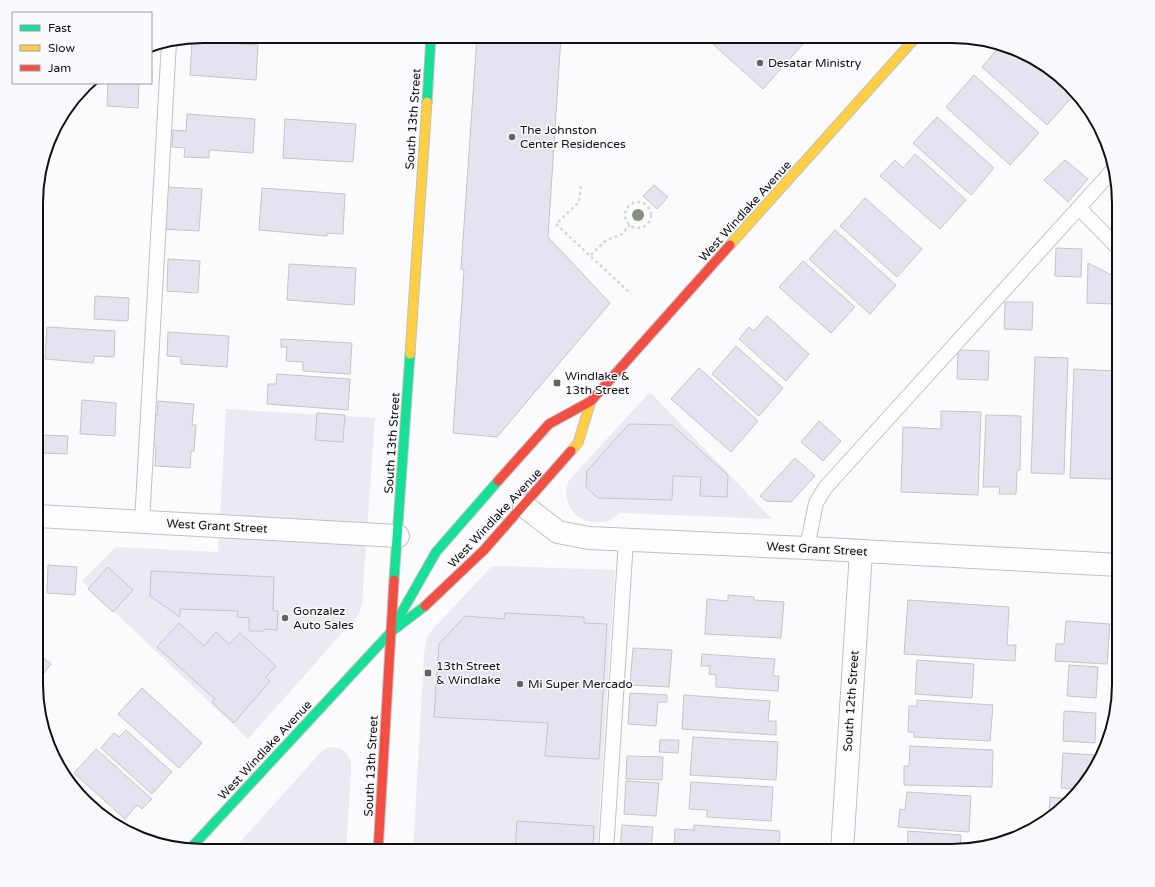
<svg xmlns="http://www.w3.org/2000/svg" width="1155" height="887" viewBox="0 0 1155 887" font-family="'Varela Round',sans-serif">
<rect width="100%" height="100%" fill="#fbfafd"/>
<g fill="#ebeaf2">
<path d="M650 392 772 519 620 513 607 522H596L586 521 577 516 570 508 567 500 566 490 569 480Z"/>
<path d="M226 409 375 418 362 604 359 614 248 739 82 581 116 547 218 552Z"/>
<path d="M501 566 615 570 597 851H413L424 654 426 640 432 630 491 567Z"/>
<path d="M330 747 340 748 347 754 351 761V773L346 851H232L322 751Z"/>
</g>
<g fill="#e6e3f0" stroke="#c5c4c7">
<path d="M477 36H561L548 237 610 303 497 437 453 433 464 270 461 269Z"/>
<path d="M704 36H810L763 89Z"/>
<path d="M192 41 258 45 256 80 190 75Z"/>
<path d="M1001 45 1016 49 1032 59 1073 96 1047 125 982 67Z"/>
<path d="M974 75 1039 133 1010 165 946 107Z"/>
<path d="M108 83H139L138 108 107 106Z"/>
<path d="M187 114 255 119 253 153 209 150V158L184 157 185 148 172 147 173 130 186 131Z"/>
<path d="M937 117 994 168 971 195 913 143Z"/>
<path d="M285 119 356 124 353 162 283 158Z"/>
<path d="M915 154 966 200 940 229 880 176 895 160 903 168Z"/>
<path d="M1065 160 1088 179 1068 202 1044 180Z"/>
<path d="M654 185 668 197 657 209 643 196Z"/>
<path d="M166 187 202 189 199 231 163 229Z"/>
<path d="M262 188 345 194 343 234 327 233V236L259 230Z"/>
<path d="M865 198 922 249 897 277 840 226Z"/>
<path d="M835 230 896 285 870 314 809 259Z"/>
<path d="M1056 248 1082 249 1081 277 1055 276Z"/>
<path d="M168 259 200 261 198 293 167 291Z"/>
<path d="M803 261 855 307 831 333 779 287Z"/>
<path d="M1088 263 1119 279V313H1112L1113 304 1087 303Z"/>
<path d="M289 264 356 268 354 305 287 300Z"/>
<path d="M95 296 129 298 128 321 94 319Z"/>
<path d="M1005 302H1033L1032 330 1004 329Z"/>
<path d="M767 316 809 354 786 381 739 339 749 327 754 331Z"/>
<path d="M47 327 115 331 114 357 94 356 93 363 45 359Z"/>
<path d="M168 332 229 336 227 367 181 364V357L167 356Z"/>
<path d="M281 339 352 343 350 374 303 371V362L286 361 287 347H281Z"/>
<path d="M736 346 783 388 759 416 712 374Z"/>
<path d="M958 350 989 351 988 380 957 379Z"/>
<path d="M1035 357 1068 358 1064 474 1031 473Z"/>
<path d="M699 368 758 421 731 452 671 399Z"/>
<path d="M1074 369 1116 371 1112 479 1070 478Z"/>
<path d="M277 374 350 379 348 410 267 404 268 384H276Z"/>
<path d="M82 400 116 403 115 436 80 434Z"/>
<path d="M158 401 194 404 192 425H196L194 451H191L190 468 155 466 156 446H153L155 416H157Z"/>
<path d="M941 411 981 412 978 495 901 492 903 427 941 429Z"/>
<path d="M317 413 345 415 343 442 315 440Z"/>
<path d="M986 415 1021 416 1020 470H1017L1016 494H999L1000 487H983Z"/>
<path d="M819 421 841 441 823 461 801 442Z"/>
<path d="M629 424 672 425 728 475 727 497 700 496 701 477 673 476 672 500 598 498 586 487 587 471Z"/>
<path d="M42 435 68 436 67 454 41 453Z"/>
<path d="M1119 438V506H1116Z"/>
<path d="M795 458 815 476 791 502 766 501 760 496Z"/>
<path d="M48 565 77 567 75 595 47 593Z"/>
<path d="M108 567 133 590 113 612 88 589Z"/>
<path d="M151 571 274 577 273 611H278L277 630 264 629V631H249V618L237 617 238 611 180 609V617L150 596Z"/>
<path d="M728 595 754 597V600L784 602 781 638 705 634 707 599 728 601Z"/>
<path d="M908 600 1009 607 1007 645H1016L1015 661 904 654Z"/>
<path d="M505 613 584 617V623L607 624 599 759 545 756 548 723 434 717 439 644 465 616 504 619Z"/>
<path d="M1066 621 1110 624 1107 664 1055 661 1056 644H1064Z"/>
<path d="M179 623 204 646 216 632 229 644 240 633 276 666 266 677 270 681 234 723 212 702 215 699 157 647Z"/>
<path d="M633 648 672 650 669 687 630 685Z"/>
<path d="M36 652 51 664 40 678 36 675Z"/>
<path d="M702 654 775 659 773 676H779L778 691 716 687V675L709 674 710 666H701Z"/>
<path d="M917 660 974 664 972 698 915 694Z"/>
<path d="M1069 665 1098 667 1096 698 1067 696Z"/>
<path d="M142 688 202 743 179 768 118 714Z"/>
<path d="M630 693 667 695V702H658L656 726 628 724Z"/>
<path d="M684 695 770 701 768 721H776V735L682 729Z"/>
<path d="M917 700 993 705 990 741 914 737V732H908L909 706H917Z"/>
<path d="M1064 711 1096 713 1095 743 1063 741Z"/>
<path d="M126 730 172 772 152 794 101 748 114 733 119 737Z"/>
<path d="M693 737 778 742 776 780 690 775Z"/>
<path d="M660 740H679L678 753 659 752Z"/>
<path d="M910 746 993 750 992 787 904 785V766H909Z"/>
<path d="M96 749 152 799 142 809 137 805 125 819 74 773Z"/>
<path d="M1063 753 1095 755 1094 767 1081 789 1061 788Z"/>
<path d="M627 756 663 757 662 780 626 779Z"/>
<path d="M626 781 659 783 656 816 624 814Z"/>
<path d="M691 782 773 787 771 821 707 817V810L689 809Z"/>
<path d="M78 785 122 825 120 826 93 810 76 787Z"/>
<path d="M907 792 971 796 969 832 898 827 900 809 905 810Z"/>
<path d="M1050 797 1071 799 1050 815H1049Z"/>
<path d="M517 821 594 826 593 851H515Z"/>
<path d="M622 825 653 827 651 850 620 848Z"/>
<path d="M694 825 780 831 779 851H674L675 829 694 830Z"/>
<path d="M908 831 961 835 960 849 952 851H907Z"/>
</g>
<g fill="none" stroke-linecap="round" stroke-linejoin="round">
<defs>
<g id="lane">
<path d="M1079 208 1119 249"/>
<path d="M142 522 169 42"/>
<path d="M807 548 816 503 825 488 1112 171"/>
<path d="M606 851 626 540"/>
</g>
<g id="street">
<path d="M524 506 558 532 589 538 807 548 1119 565"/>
<path d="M37 516 398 536"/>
<path d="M842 851 861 551"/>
</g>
<g id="fast">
<path d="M427 102 431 36"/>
<path d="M394 580 410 354"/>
<path d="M395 624 436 552 498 481"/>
<path d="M189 850 391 632 425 606"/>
</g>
<g id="slow">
<path d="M730 245 917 36"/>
<path d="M410 354 427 102"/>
<path d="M571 451 578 443 591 401"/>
</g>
<g id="jam">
<path d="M498 481 549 424 591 401 730 245"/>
<path d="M425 606 484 550 571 451"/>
<path d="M378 851 394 580"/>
</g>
</defs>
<use href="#lane" stroke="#c1c0c3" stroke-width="16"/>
<use href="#street" stroke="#c1c0c3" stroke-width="24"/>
<use href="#fast" stroke="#c1c0c3" stroke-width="11"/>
<use href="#slow" stroke="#c1c0c3" stroke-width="11"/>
<use href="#jam" stroke="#c1c0c3" stroke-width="11"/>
<g stroke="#d7d6d8" stroke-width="2.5" stroke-dasharray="3 3" stroke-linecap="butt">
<path d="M581 186 579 202 556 224 631 294"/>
<circle cx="638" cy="215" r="13"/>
<path d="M591 255 605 241 622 234 630 225"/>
</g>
<use href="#lane" stroke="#fefeff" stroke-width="14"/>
<use href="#street" stroke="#fefeff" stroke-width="22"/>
<use href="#fast" stroke="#16e098" stroke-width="9"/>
<use href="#slow" stroke="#ffcf43" stroke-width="9"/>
<use href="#jam" stroke="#f24e42" stroke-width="9"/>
</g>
<circle fill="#89917b" cx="638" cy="215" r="6"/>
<g fill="#636364" stroke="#faf9fe" stroke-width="1.5">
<circle cx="760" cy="63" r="4"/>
<circle cx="512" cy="137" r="4"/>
<rect x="553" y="379" width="8" height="8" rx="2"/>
<circle cx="285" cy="618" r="4"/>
<rect x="424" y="669" width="8" height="8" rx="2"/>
<circle cx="520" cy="684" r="4"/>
</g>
<g text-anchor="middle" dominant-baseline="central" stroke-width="3" stroke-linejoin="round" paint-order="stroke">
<g font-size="12" fill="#111112" stroke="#faf9fe" text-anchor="start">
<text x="768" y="63">Desatar Ministry</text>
<text x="520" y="130">The Johnston<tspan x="520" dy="14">Center Residences</tspan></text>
<text x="565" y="376">Windlake &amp;<tspan x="565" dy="14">13th Street</tspan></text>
<text x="293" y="611">Gonzalez<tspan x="293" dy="14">Auto Sales</tspan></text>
<text x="436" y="666">13th Street<tspan x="436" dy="14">&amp; Windlake</tspan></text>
<text x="528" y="684">Mi Super Mercado</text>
</g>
<g font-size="12" fill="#111112" stroke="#faf9fe">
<text transform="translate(413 119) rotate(-86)">South 13th Street</text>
<text transform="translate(745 211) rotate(-48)">West Windlake Avenue</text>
<text transform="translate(392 443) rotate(-86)">South 13th Street</text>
<text transform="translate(495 518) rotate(-47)">West Windlake Avenue</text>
<text transform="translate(217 526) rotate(3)">West Grant Street</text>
<text transform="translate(817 549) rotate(3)">West Grant Street</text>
<text transform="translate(851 701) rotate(-86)">South 12th Street</text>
<text transform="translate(265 750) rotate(-47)">West Windlake Avenue</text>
<text transform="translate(371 766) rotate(-87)">South 13th Street</text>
</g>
</g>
<path d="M0 0H1155V887H0ZM203 43H952A160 160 0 0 1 1112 203V684A160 160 0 0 1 952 844H203A160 160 0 0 1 43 684V203A160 160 0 0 1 203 43Z" fill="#faf9fe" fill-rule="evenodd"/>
<path fill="none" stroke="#111112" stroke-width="2" d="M203 43H952A160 160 0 0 1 1112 203V684A160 160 0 0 1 952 844H203A160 160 0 0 1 43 684V203A160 160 0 0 1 203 43Z"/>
<rect x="12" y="12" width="140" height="72" fill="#faf9fe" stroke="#9d9ca0"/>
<rect x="20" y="25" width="20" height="6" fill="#16e098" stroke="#9d9ca0"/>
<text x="48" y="32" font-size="12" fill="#111112">Fast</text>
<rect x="20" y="45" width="20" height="6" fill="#ffcf43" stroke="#9d9ca0"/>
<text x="48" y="52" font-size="12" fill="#111112">Slow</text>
<rect x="20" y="65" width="20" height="6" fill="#f24e42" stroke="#9d9ca0"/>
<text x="48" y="72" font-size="12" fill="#111112">Jam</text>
</svg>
